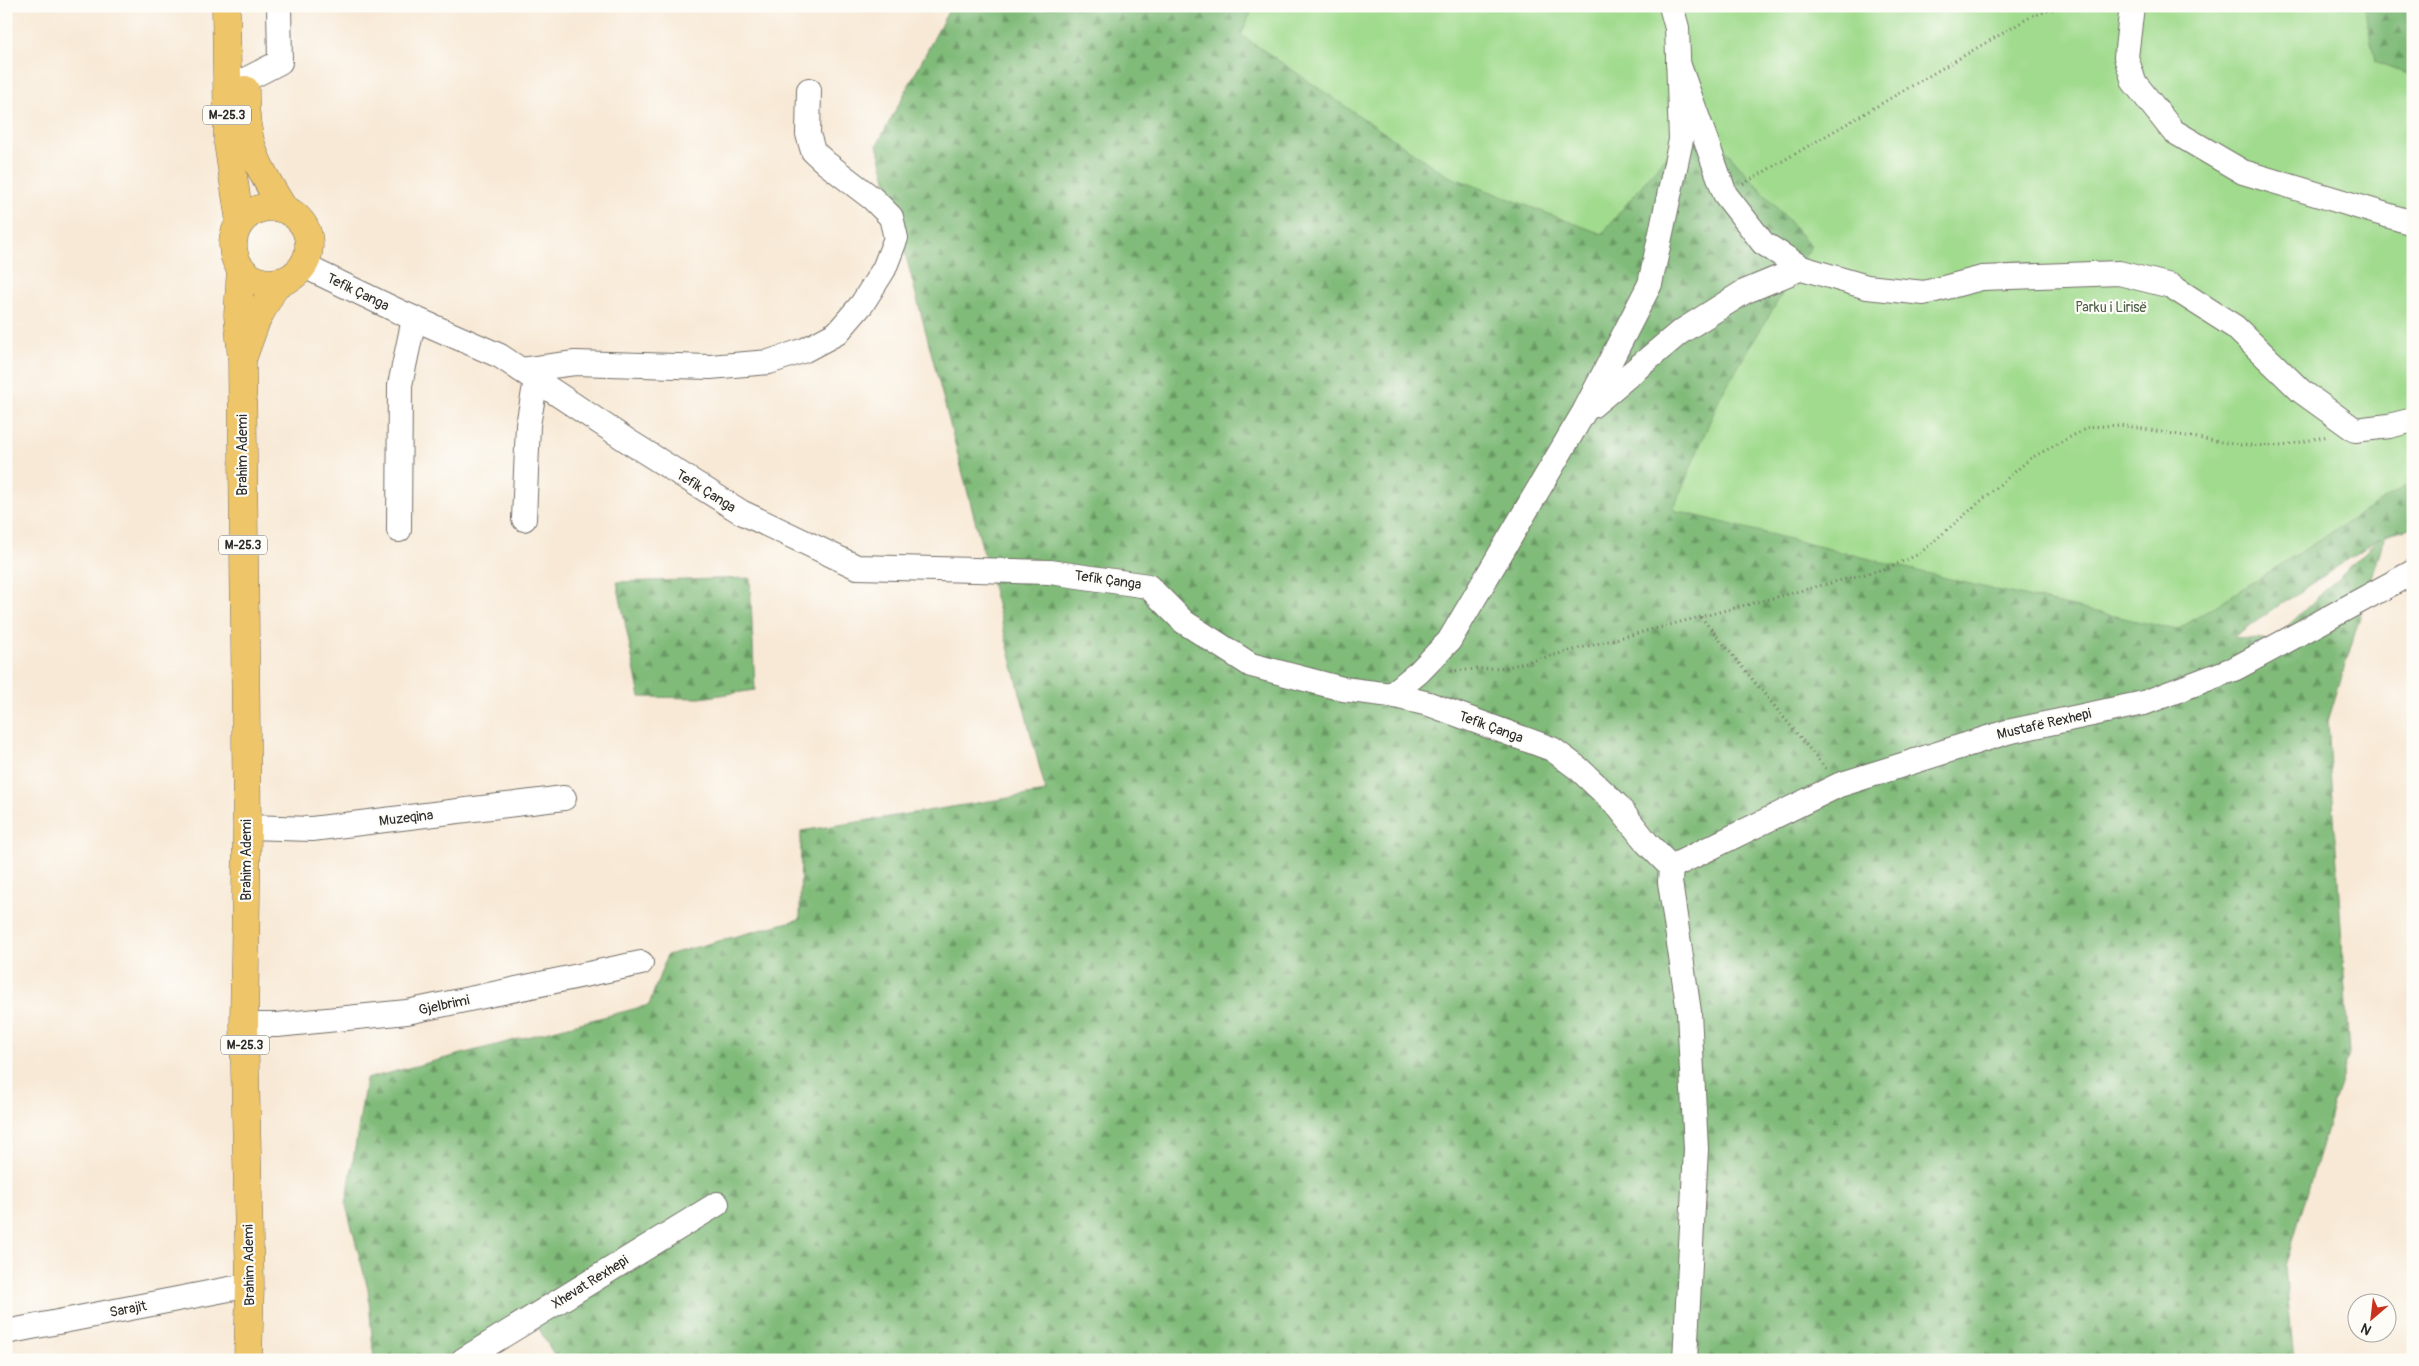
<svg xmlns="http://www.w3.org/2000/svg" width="2419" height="1366" viewBox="0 0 2419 1366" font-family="Pangolin,sans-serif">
<defs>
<pattern id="forest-firs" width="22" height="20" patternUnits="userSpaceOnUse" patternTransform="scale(1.25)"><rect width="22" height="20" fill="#80bb79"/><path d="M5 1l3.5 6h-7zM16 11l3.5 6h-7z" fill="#699863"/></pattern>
</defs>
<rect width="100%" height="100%" fill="#fdfcf7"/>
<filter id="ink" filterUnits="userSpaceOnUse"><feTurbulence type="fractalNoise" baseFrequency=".02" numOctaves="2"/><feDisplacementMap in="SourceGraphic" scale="10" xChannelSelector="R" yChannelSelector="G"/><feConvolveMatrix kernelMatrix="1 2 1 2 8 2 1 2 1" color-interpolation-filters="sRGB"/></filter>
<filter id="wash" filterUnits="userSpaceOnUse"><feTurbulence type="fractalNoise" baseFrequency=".0096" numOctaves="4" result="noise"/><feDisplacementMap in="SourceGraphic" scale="20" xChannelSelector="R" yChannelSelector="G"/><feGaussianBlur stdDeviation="1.12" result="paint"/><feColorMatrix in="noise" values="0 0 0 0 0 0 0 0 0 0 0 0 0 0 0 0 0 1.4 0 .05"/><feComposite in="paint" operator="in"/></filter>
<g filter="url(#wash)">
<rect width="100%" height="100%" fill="#f8e9d6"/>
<g fill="url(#forest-firs)" stroke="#567352" fill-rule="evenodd">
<path d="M951 6H2413V527L2385 535 2328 721 2349 1054 2285 1267 2294 1360H557L538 1327 465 1360H374L368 1289 346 1205 366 1079 649 1005 667 955 800 919 801 831 1046 792 877 145ZM2381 537 2272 641 2233 637Z"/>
<path d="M750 578 755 690 700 698 640 697 617 582Z"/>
</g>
<path fill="#a1db8e" stroke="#66835c" d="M1254 6H2364L2375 61 2413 76V481L2177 630 1974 585 1673 510 1720 397 1811 246 1697 118 1602 234 1446 175 1241 35Z"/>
</g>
<g filter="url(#ink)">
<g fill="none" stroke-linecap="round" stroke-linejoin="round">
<defs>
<g id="minor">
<path d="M2132 6 2126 57 2134 82 2173 131 2243 172 2413 223"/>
<path d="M1678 63 1725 194 1763 243 1802 268 1867 287 1924 293 1982 278 2119 273 2171 286 2235 327 2301 391 2355 430 2389 426 2413 420"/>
<path d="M245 80 280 62 279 6"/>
<path d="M302 265 402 313 500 356 631 443 741 512 857 567 1050 572 1148 586 1184 622 1251 665 1343 689 1391 695 1429 704 1552 749 1579 769 1617 805 1647 843 1671 867"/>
<path d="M521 370 575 363 710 367 769 362 805 350 837 333 862 304 884 269 896 238 891 217 873 199 826 163 813 151 808 134 809 90"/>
<path d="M1592 406 1679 333 1744 292 1802 268"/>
<path d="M524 519 528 425 536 380"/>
<path d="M399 530 400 385 414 319"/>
<path d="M1391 695 1419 672 1449 641 1584 412 1650 284 1681 140 1677 28 1671 6"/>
<path d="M247 827 312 829 564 798"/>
<path d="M1671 867 1839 785 2007 732 2144 703 2236 668 2413 572"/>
<path d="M1671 867 1670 882 1689 1012 1696 1149 1685 1360"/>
<path d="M244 1025H277L407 1012 641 963"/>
<path d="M6 1332 250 1285"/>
<path d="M463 1360 717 1204"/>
</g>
<g id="major">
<path d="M226 6 228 143 240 222"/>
<path d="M245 90C244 143 257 166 284 209"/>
<circle cx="271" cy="245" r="38"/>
<path d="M241 268 238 315 242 360 247 827 244 1025 250 1285 248 1360"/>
<path d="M244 354 256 321 277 282"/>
</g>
</defs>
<use href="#minor" stroke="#736e67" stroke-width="26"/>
<use href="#major" stroke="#736e67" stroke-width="29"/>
<g stroke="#736e67" stroke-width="3" stroke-dasharray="1 4" stroke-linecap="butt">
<path d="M1743 184 2032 16 2063 6"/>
<path d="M1701 617 1826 769"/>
<path d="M1451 671 1508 667 1888 568 1919 554 2031 458 2089 427 2120 425 2239 445 2283 446 2328 436"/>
</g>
<use href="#minor" stroke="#fff" stroke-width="24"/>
<use href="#major" stroke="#eec569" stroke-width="28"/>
</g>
</g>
<g text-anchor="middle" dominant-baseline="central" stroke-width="4.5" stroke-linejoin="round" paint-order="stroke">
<g fill="#fdfcf7" stroke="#6a6a68" stroke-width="1">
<rect x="203" y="105.5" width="48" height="19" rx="4"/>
<rect x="219" y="535.5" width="48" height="19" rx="4"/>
<rect x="221" y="1035.5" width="48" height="19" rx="4"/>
</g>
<g font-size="12" font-weight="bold" fill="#2b2b2b">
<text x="227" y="115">M-25.3</text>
<text x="243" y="545">M-25.3</text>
<text x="245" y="1045">M-25.3</text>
</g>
<g font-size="14" fill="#2b2b2b" stroke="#fdfcf7">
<text transform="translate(358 292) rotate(26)">Tefik Çanga</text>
<text transform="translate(242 455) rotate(-90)">Brahim Ademi</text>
<text transform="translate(706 491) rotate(32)">Tefik Çanga</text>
<text transform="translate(1108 580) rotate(8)">Tefik Çanga</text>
<text transform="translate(2044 724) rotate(-13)">Mustafë Rexhepi</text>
<text transform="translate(1491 727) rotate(20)">Tefik Çanga</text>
<text transform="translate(406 818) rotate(-7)">Muzeqina</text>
<text transform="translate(246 860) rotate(-90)">Brahim Ademi</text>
<text transform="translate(444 1005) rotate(-12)">Gjelbrimi</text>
<text transform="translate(249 1265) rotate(-91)">Brahim Ademi</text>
<text transform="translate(590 1282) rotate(-32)">Xhevat Rexhepi</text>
<text transform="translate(128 1309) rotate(-11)">Sarajit</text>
</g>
<g font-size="14" fill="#4e6049" stroke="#fdfcf7">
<text x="2111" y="307">Parku i Lirisë</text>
</g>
</g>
<rect width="2419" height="1366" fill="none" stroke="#fdfcf7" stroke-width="25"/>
<g transform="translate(2372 1318) rotate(208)"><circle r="24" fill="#fdfcf7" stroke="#a9a8a5"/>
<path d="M0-4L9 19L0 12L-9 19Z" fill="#c8321e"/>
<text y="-8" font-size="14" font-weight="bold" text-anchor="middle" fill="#2b2b2b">N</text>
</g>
</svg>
